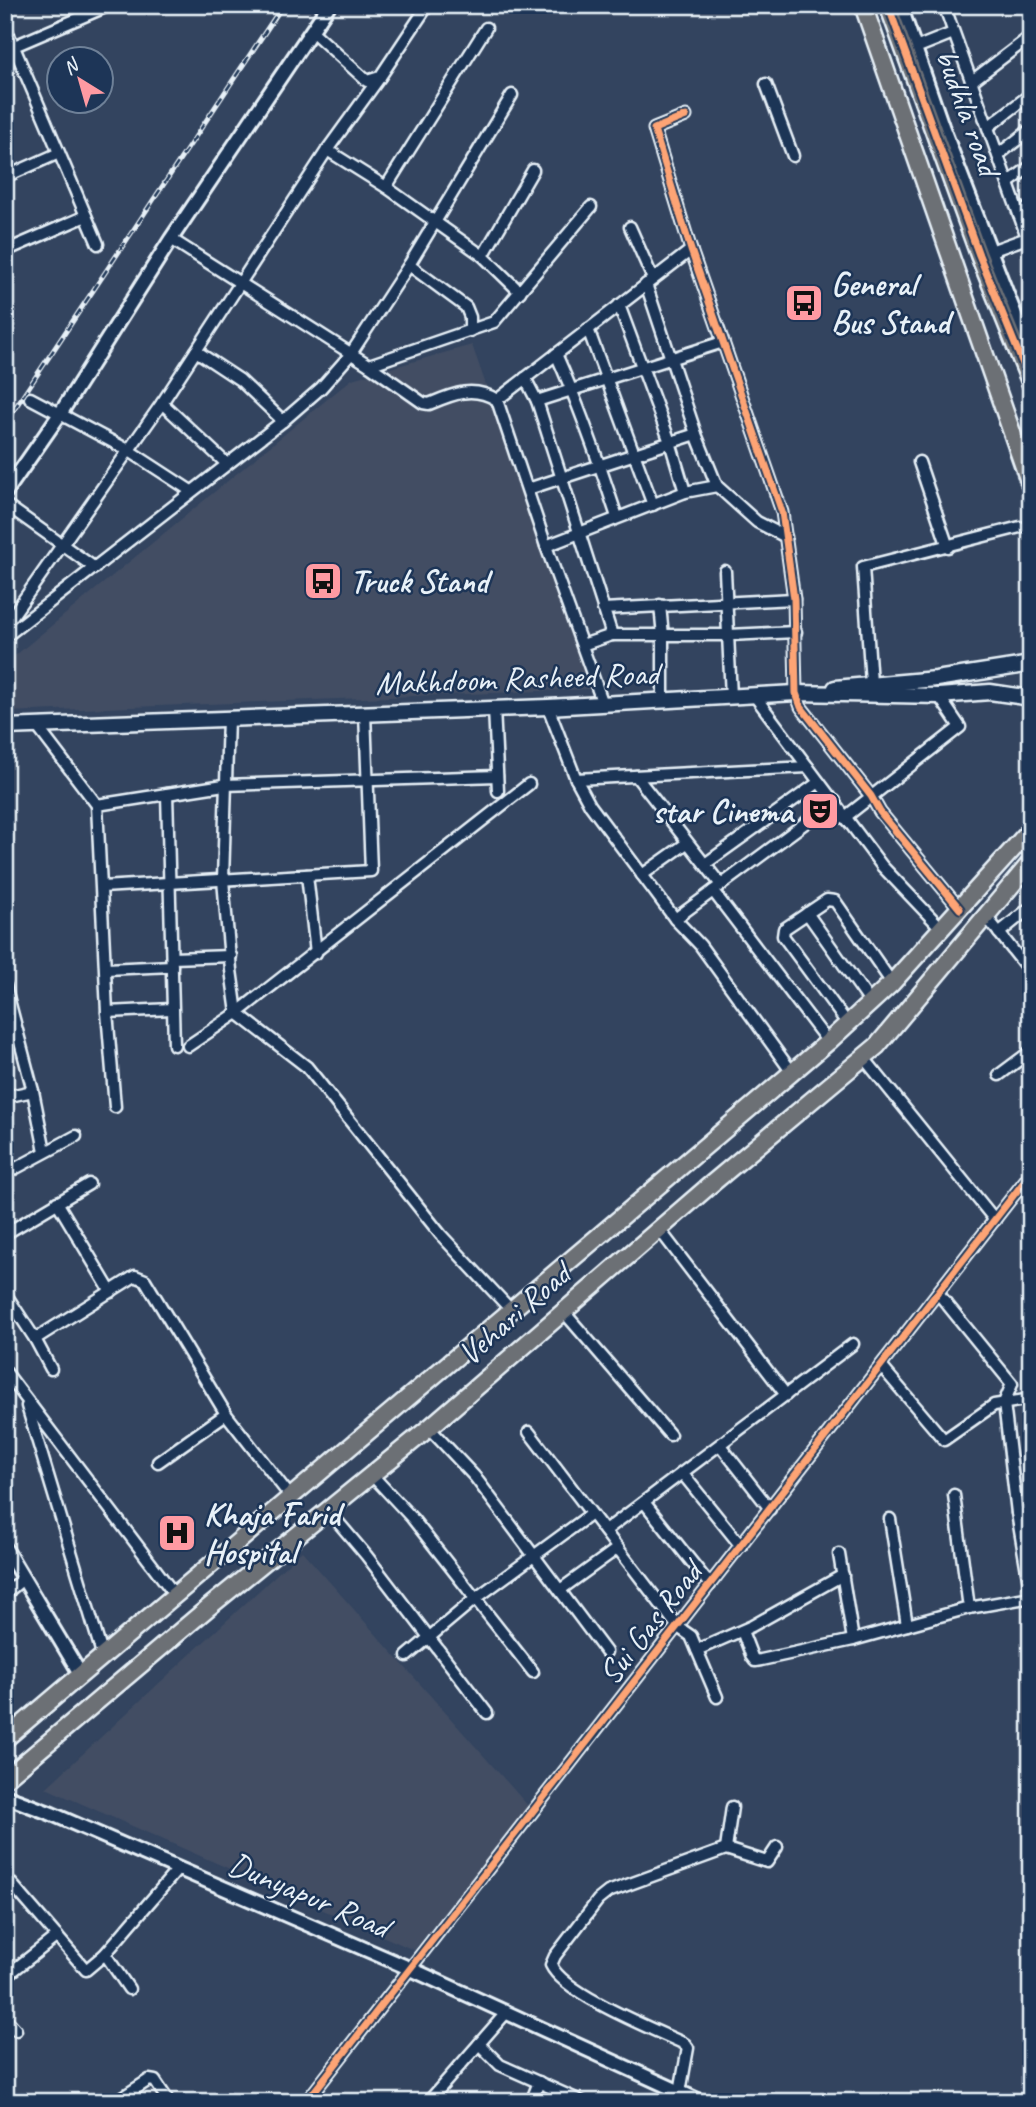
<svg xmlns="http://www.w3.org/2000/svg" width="1036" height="2107" viewBox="0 0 1036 2107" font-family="Caveat,sans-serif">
<rect width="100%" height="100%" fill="#33445f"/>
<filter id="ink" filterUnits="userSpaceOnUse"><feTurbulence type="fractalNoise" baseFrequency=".0143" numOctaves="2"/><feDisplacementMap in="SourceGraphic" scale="14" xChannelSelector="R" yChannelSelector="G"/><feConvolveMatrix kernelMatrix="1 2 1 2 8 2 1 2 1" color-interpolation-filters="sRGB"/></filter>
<g filter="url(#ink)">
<g fill="#434e64">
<path d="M472 345 592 689 5 712V664L352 379Z"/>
<path d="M302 1551 529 1807 414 1950 46 1788Z"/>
</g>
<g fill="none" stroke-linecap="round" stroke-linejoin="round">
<defs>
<g id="minor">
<path d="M223 5H227"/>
<path d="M944 5 1031 248"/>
<path d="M5 26 98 244"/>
<path d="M313 32 367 81 380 77"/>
<path d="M5 50 110 5"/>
<path d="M908 51 953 33"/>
<path d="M972 81 1031 36"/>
<path d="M766 84 793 156"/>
<path d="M686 116 654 129 691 250 782 512 794 599 796 693 801 707 871 796 880 812 960 909"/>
<path d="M988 127 1031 94"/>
<path d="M327 150 386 187 483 256 520 292"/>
<path d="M998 155 1031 129"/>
<path d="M5 177 59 153"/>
<path d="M1008 183 1031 166"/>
<path d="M386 187 486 28"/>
<path d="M1019 215 1031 206"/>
<path d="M630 227 653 279"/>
<path d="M171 239 369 365 494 322 591 207"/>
<path d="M5 251 86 216"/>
<path d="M985 253 1027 238"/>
<path d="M483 256 533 170"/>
<path d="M409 265 466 307 470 317V331"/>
<path d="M646 284 696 434 717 486 757 522 786 537"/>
<path d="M619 305 670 442 685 492"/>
<path d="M588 329 653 505"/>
<path d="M196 351 240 380 283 421"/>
<path d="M556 354C580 407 599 462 617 517"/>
<path d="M369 365 423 403 429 404C453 394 473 385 497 400L546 546 603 704"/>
<path d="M525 378 537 401 612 635"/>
<path d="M30 398 128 450 191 491"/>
<path d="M497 400 691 250"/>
<path d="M537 401 723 342"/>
<path d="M162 403 227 464"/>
<path d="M919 462 948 547"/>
<path d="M528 489 696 434"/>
<path d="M5 504 95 568"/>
<path d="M546 546 685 492 717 486"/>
<path d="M725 571 731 697"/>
<path d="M660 605 663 636V701"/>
<path d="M603 609 794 599"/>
<path d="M5 626 162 403 327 150 380 77 428 5"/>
<path d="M5 637 283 421 321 388 350 355 409 265 512 95"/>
<path d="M582 645 612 635H729L796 632"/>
<path d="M871 683 863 567 1020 527"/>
<path d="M754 695 882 866 942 929"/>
<path d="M548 707 576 779 590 805 675 919 700 945 791 1071"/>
<path d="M494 708 498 791"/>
<path d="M228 718 223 880 231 970 237 1013 307 1067 441 1235 511 1310"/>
<path d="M36 725 97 805"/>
<path d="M636 776 721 885"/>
<path d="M576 779 808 767"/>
<path d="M167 794 174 1045"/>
<path d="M844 818 960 727 939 696"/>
<path d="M705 864 819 782"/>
<path d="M307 875 316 953"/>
<path d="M642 875 687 843"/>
<path d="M102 887 371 871 365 713"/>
<path d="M713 891 828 1042"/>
<path d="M807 913 870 1002"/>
<path d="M985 915 1031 973"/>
<path d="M675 919 835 801"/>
<path d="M999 933 1031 907"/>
<path d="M172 958 231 956"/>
<path d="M106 969 172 966"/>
<path d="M5 985 33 1091 45 1151"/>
<path d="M107 1012 172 1009"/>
<path d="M847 1023 783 936 784 929 827 900 835 901 892 983"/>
<path d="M188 1046 237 1013 529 784"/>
<path d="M864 1058 995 1220"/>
<path d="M999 1075 1031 1051"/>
<path d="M5 1097 33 1091"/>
<path d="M115 1107 107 1012 97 805 224 785 497 776"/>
<path d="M5 1174 76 1136"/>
<path d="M57 1202 111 1292"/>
<path d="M659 1229 786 1395"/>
<path d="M5 1234 89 1184"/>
<path d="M5 1293 35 1339 51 1369"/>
<path d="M938 1293 1012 1384 1004 1403 1017 1513 1031 1595"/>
<path d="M563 1311 670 1435"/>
<path d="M35 1339 135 1276 145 1280 226 1414 290 1496"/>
<path d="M881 1366 944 1440 994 1405 1031 1399"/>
<path d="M5 1371 175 1595"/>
<path d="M27 1406 103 1657"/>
<path d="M429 1428 475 1477 606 1652"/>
<path d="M529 1432 678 1627 691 1636 717 1697"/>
<path d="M720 1445 770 1509"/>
<path d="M158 1462 226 1414"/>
<path d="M682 1473 741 1546"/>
<path d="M371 1474 412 1518 533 1672"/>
<path d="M954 1495 969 1608"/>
<path d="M644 1502 710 1585"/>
<path d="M327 1509 366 1555 487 1713"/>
<path d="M1017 1513 1031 1511"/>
<path d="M890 1519 907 1625"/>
<path d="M605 1531 853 1344"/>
<path d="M839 1554 853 1640"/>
<path d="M560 1590 618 1548"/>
<path d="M5 1594 23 1579"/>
<path d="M742 1631 752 1657 755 1661 761 1660 853 1640 969 1608 1031 1597"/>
<path d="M697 1650 752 1626 843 1575"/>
<path d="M407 1656 475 1599 591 1514"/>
<path d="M726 1849 732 1807"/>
<path d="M5 1876 86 1970 105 1954 178 1869"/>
<path d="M105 1954 129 1989"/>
<path d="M5 1977 57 1936"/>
<path d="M5 2018 16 2030"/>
<path d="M479 2044 500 2065 583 2102"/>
<path d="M680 2092 688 2048 685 2044C655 2030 564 1994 551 1965L555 1956 598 1900 608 1892 726 1849 767 1862 777 1847"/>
<path d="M115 2102 149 2080 155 2081 169 2102"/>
<path d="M306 2102 1031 1173"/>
<path d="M428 2102 506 2013"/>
<path d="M531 2102 539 2082"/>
</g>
<g id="tertiary">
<path d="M900 5 942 126 1031 356"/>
<path d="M5 493 60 414 171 239 329 5"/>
<path d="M5 1548 81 1675"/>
<path d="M5 1796 52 1814 411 1969 702 2102"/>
</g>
<g id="secondary">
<path d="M835 688 936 679 1031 664"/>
<path d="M5 727 548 707 796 693 939 696 990 692 1031 698"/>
</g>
<g id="primary">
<path d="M863 5 1031 487"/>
<path d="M888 5 979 255 1031 384"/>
<path d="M5 1739 828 1042 892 983 1031 829"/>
<path d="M5 1779 209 1607 429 1428 709 1186 877 1046 1031 862"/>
</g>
</defs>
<use href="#minor" stroke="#e8f1f8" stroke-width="15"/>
<use href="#tertiary" stroke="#e8f1f8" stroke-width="18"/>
<use href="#secondary" stroke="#e8f1f8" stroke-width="19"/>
<use href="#primary" stroke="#e8f1f8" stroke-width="21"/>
<use href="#minor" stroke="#1d3557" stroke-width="10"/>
<use href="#tertiary" stroke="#1d3557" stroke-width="12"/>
<use href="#secondary" stroke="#1d3557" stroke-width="14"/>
<use href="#primary" stroke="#6c6f75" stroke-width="16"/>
<defs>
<path id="rail" d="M5 423 283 5"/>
</defs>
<use href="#rail" stroke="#e8f1f8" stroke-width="5"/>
<use href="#rail" stroke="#1d3557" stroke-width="2.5" stroke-dasharray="8" stroke-linecap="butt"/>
<defs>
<g id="cycleway">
<path d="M888 5 979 255 1031 384"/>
<path d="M686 116 654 129 691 250 782 512 794 599 796 693 801 707 871 796 880 812 960 909"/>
<path d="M306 2102 1031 1173"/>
</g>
</defs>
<use href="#cycleway" stroke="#1d3557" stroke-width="11"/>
<use href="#cycleway" stroke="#fda474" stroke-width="7"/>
</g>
</g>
<defs>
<symbol id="bus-square" viewBox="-11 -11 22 22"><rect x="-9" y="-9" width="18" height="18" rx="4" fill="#ff9aa2" stroke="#1d3557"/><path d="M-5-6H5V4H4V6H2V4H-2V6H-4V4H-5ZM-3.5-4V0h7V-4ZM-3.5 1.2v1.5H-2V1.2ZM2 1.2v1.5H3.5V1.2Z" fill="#111"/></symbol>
<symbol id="theatre-square" viewBox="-11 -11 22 22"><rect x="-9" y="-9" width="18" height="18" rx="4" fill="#ff9aa2" stroke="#1d3557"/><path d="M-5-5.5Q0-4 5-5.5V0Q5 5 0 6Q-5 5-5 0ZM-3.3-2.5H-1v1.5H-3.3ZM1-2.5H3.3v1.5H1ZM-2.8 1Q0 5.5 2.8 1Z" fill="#111"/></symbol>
<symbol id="hospital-square" viewBox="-11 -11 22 22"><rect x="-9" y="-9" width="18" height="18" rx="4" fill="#ff9aa2" stroke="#1d3557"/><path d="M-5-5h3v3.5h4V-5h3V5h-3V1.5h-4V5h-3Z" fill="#111"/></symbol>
</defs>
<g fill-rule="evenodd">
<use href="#bus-square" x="782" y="281" width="44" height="44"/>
<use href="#bus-square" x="301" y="559" width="44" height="44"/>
<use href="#theatre-square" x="798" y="789" width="44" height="44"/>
<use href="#hospital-square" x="155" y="1511" width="44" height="44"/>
</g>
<g text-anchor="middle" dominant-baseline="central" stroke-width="5" stroke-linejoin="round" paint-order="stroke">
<g font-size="33" fill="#e8f1f8" stroke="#1d3557">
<text transform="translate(968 112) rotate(70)">budhla road</text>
<text transform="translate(517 678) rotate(-2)">Makhdoom Rasheed Road</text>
<text transform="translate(514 1314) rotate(-41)">Vehari Road</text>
<text transform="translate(650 1623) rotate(-52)">Sui Gas Road</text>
<text transform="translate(309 1895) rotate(23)">Dunyapur Road</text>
</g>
<g font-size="33" font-weight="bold" fill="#e8f1f8" stroke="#1d3557" text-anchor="start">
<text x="831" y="284">General<tspan x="831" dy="38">Bus Stand</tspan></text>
<text x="350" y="581">Truck Stand</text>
<text x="793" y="811" text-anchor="end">star Cinema</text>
<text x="204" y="1514">Khaja Farid<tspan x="204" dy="38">Hospital</tspan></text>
</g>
</g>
<rect width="1036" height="2107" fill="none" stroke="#1d3557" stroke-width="28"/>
<rect x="14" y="14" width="1008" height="2079" fill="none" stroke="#e8f1f8" stroke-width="2.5" filter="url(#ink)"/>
<g transform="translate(80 80) rotate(323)"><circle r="33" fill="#1d3557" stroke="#6e8097" stroke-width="2"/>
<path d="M0-5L12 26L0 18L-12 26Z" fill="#ff9aa2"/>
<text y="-10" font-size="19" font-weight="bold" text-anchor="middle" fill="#e8f1f8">N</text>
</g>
</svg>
